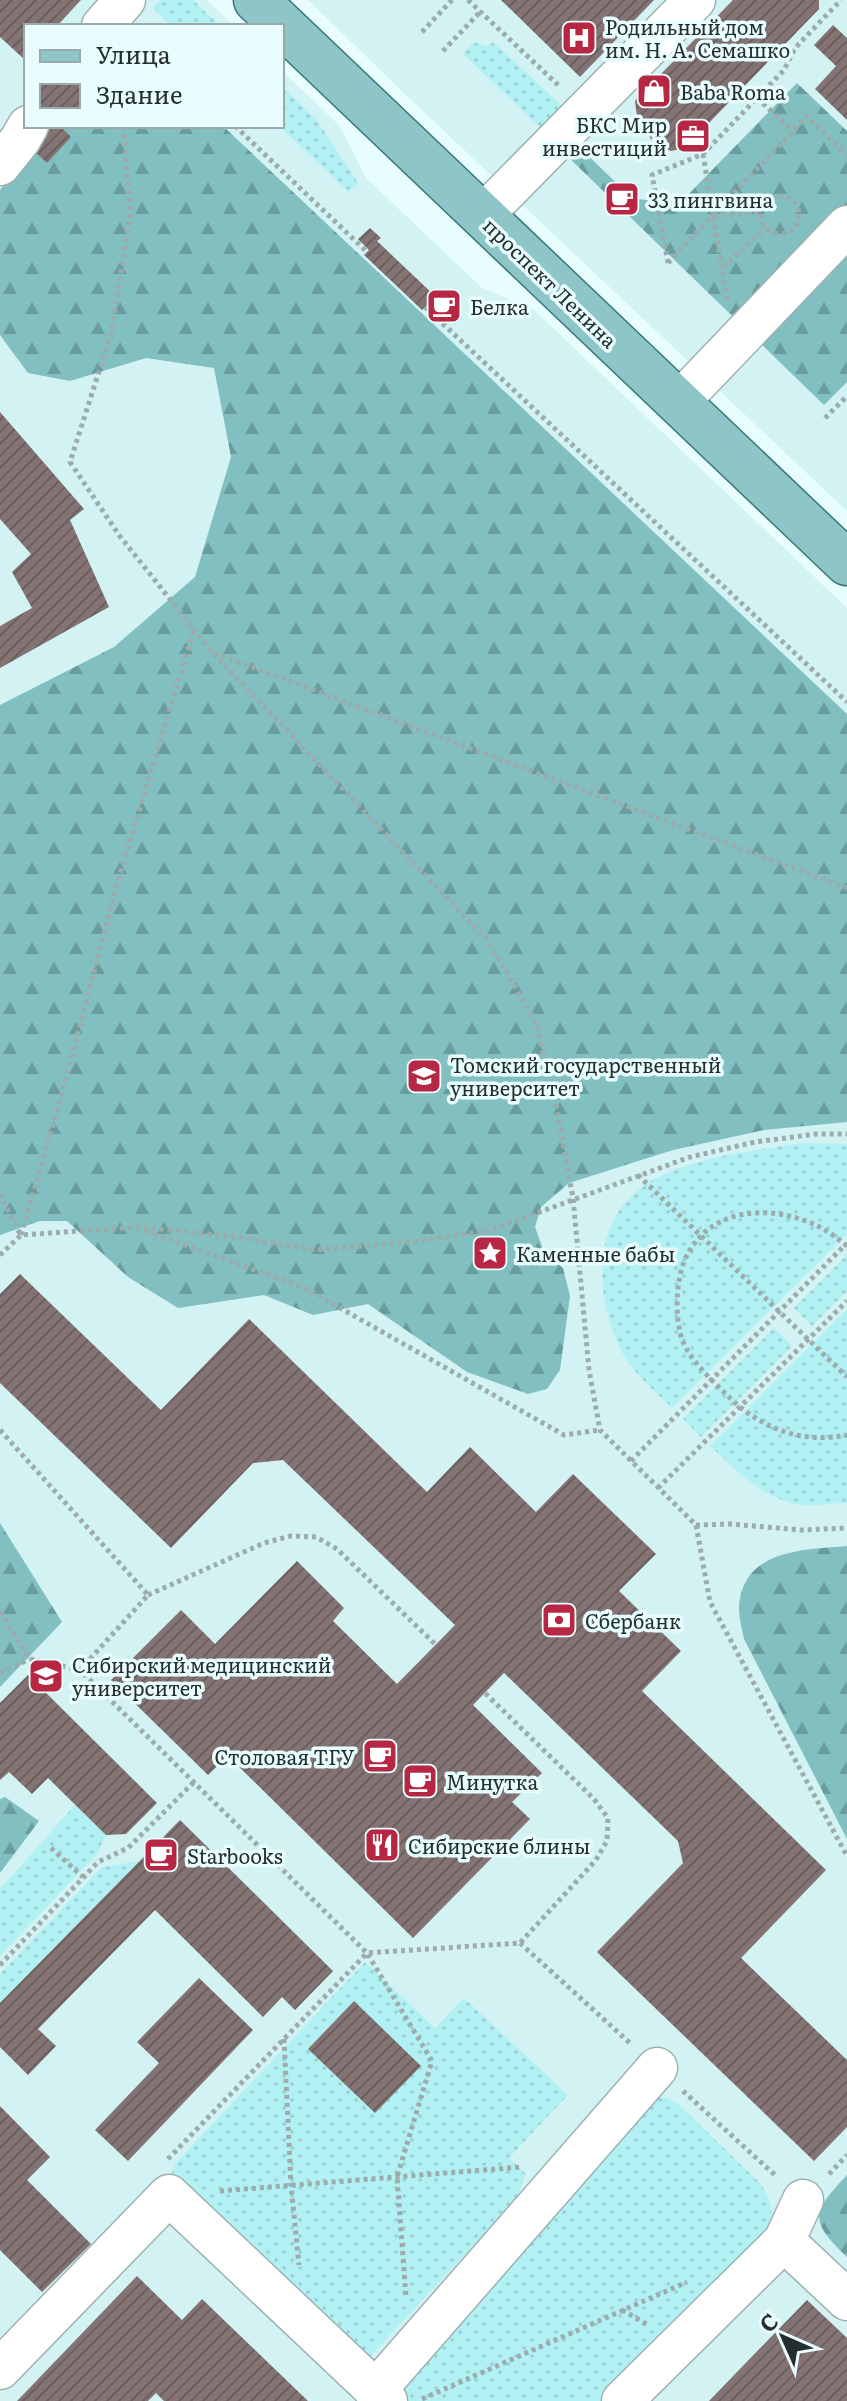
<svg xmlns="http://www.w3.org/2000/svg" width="847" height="2401" viewBox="0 0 847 2401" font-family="Literata,serif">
<defs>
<pattern id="grass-dots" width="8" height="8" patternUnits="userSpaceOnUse" patternTransform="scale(2)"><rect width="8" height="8" fill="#b2f1f3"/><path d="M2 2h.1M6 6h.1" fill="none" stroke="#99cfd1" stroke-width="1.8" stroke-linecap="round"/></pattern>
<pattern id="forest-firs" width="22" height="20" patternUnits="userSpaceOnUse" patternTransform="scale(2)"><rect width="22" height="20" fill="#81bfc1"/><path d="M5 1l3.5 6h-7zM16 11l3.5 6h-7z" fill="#699c9d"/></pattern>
<pattern id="building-hatch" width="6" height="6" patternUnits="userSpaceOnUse" patternTransform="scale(2)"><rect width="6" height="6" fill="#847373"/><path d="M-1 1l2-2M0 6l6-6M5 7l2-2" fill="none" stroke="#6c5f5f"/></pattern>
</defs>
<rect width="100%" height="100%" fill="#e8fdfd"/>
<g fill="#d3f2f3">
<path d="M0 0H207L234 26H26V126H282V71L339 125 366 178 482 288 534 310 847 608V2401H0Z"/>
<path d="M308 0H847V511L408 97Z"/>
</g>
<g fill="url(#grass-dots)">
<path d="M161 0H193L220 26H172L153 8Z"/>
<path d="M474 42 487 46 494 42 568 112 546 133 463 54Z"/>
<path d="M282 86 316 119 358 183 349 192 279 126H282Z"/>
<path d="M801 1143 847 1144V1234L672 1408C654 1390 631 1372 620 1348 593 1290 591 1215 653 1180 697 1156 752 1151 801 1143Z"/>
<path d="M847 1255V1291L812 1326 794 1308Z"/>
<path d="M847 1309V1503C833 1503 817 1506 803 1505 764 1501 737 1470 710 1446Z"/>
<path d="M774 1328 792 1346 701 1437 683 1419Z"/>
<path d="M75 1805 106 1835 96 1855 0 1956V1889Z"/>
<path d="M139 1861 0 2003V1974L102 1867Z"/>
<path d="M365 1962 435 2028 464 1998 568 2095 509 2158 526 2174 517 2198 366 2361 171 2177 174 2165Z"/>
<path d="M654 2098H667L678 2104 760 2183C771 2199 774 2210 769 2229L605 2401H398L392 2395Z"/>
</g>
<g fill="url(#forest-firs)">
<path d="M797 83 847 131V382L824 405 563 152 573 141 632 198 678 205Z"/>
<path d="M51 126H223L847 714V1122L764 1130 673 1150 569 1183 541 1207 535 1227 544 1252 563 1268 570 1296 560 1370 547 1389 528 1394 467 1372 368 1304 313 1315 264 1295 178 1308 128 1277 67 1221H40L0 1235V705L114 647 195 577 231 457 214 368 146 358 70 381 28 373 0 335V190Z"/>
<path d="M0 1523 62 1622 0 1687Z"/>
<path d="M847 1546V1839L744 1639C742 1629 739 1618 739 1608 742 1549 803 1550 847 1546Z"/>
<path d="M5 1797 39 1821 0 1873V1799Z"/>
<path d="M847 2175V2257C808 2220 812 2212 847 2175Z"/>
</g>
<g fill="url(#building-hatch)">
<path d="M0 0H81L57 26H26L25 60 0 37Z"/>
<path d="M501 0H654L580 77Z"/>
<path d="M733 0H819V9L707 125 694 146 671 151 658 146 638 125 635 101 649 81 661 74Z"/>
<path d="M833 25 847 38V120L815 89 836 66 814 45Z"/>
<path d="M54 126H60L71 137 47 163 32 149Z"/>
<path d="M622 189 632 198 622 209 612 199Z"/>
<path d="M370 228 381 238 377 241 435 296 440 291 457 307 446 319 429 303 422 310 364 255 369 250 358 239Z"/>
<path d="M0 412 84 509 70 520 109 607 0 668V626L32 608 12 572 31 554 0 519Z"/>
<path d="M20 1274 161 1410 249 1319 427 1492 470 1447 536 1512 573 1474 656 1554 619 1591 681 1651 642 1691 826 1870 741 1958 847 2060V2127L814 2161 597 1952 683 1863 678 1841 504 1673 473 1705 542 1773 512 1802 530 1819 413 1938 228 1756 208 1775 111 1680 181 1610 215 1644 297 1561 344 1608 333 1621 397 1684 455 1625 283 1460 253 1463 171 1548 0 1383V1294Z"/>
<path d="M28 1675 157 1803 126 1834 106 1835 48 1778 32 1794 9 1772 0 1780V1703Z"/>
<path d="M180 1820 333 1971 295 2010 282 1997 263 2017 155 1910 38 2029 56 2046 28 2075 0 2047V2003Z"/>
<path d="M199 1978 253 2030 128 2161 95 2130 159 2063 137 2042Z"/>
<path d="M354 2001 421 2066 375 2113 308 2049Z"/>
<path d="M0 2106 50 2157 27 2180 91 2244 42 2292 0 2250Z"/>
<path d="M137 2276 182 2320 202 2299 308 2401H164L156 2393 148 2401H17Z"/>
<path d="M807 2300 847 2338V2401H709Z"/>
</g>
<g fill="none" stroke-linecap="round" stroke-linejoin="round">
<defs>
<g id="minor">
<path d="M102 26 125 0"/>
<path d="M0 165 20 140 28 126"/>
<path d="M482 216 695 0"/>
<path d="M678 403 847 226"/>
<path d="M784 2241 847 2300"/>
<path d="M0 2369 169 2195 387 2401"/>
<path d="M375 2391 657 2068"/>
<path d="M622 2401 784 2241 803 2200"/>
</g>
<path id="major" d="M256 0 847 563"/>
</defs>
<use href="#minor" stroke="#9eb2b2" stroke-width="43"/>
<use href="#major" stroke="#38777a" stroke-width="47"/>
<g stroke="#9cacac" stroke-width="5" stroke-dasharray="4 4" stroke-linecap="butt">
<path d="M468 0 558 85"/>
<path d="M422 32 452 0"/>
<path d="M443 51 480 12"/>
<path d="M757 98 793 131"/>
<path d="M124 126 130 216 111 334 70 462 119 535 212 652 488 941 535 1021 555 1099 573 1198 589 1370 600 1430 696 1525 710 1602 847 1856"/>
<path d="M235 126 367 252"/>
<path d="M703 154 727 299"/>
<circle cx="780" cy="215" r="19"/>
<path d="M714 215 761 212"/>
<path d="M668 263 652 175 703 154 784 70 795 48 841 0"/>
<path d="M668 263 807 116 847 155"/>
<path d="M723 267 766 228"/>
<path d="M425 307 847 702"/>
<path d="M825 418 847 396"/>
<path d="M214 653 847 888"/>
<path d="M638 1175 847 1377"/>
<path d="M0 1194 20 1234"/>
<path d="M146 1231 305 1288 564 1435 600 1430"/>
<path d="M21 1235 61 1097 118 881 194 629"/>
<path d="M847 1246C836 1237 824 1228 811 1223 751 1198 685 1218 678 1288 676 1305 677 1326 683 1342 693 1364 714 1382 730 1398 762 1429 803 1444 847 1435"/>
<path d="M0 1255 21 1235 137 1227 228 1236 314 1250 410 1242 488 1231 690 1157 755 1142 816 1134H847"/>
<path d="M0 1430 148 1595 80 1670 367 1953 520 1943 596 1860 607 1841 608 1818 594 1799 485 1693"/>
<path d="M631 1461 846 1244"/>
<path d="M658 1488 847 1301"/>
<path d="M696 1525 730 1524 801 1530 847 1528"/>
<path d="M148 1595 264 1543 291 1536 316 1537 337 1549 436 1645"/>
<path d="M0 1612 30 1659 80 1670"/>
<path d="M0 1673 30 1659"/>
<path d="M51 1848 83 1877"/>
<path d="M520 1943 631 2044"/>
<path d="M0 1965 98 1862 128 1848 194 1782"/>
<path d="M284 2039 291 2185 299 2265"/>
<path d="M683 2091 776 2176"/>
<path d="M168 2159 367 1953 432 2061 397 2177 406 2297"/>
<path d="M829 2174 847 2155"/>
<path d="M220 2191 521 2167"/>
<path d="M622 2310 648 2325"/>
<path d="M422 2399 687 2282"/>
</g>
<use href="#minor" stroke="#fff" stroke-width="40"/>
<use href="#major" stroke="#8ec5c8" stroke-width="44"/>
</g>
<defs>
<symbol id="hospital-square" viewBox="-11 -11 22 22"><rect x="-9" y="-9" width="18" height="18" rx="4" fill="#b72642" stroke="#e8fdfd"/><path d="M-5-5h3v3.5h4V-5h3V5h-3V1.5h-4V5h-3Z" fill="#fff"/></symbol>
<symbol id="shop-square" viewBox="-11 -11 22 22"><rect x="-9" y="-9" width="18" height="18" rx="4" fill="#b72642" stroke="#e8fdfd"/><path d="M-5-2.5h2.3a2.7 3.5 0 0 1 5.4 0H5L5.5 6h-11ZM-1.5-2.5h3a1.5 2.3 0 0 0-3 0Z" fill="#fff"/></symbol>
<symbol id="office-square" viewBox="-11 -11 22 22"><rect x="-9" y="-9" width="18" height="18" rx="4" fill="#b72642" stroke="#e8fdfd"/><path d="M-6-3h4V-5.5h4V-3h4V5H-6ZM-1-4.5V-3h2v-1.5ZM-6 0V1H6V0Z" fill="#fff"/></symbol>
<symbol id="cafe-square" viewBox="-11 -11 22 22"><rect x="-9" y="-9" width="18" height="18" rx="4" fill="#b72642" stroke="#e8fdfd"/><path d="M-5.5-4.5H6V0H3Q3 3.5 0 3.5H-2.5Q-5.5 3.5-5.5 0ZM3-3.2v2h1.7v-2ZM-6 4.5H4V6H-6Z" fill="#fff"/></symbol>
<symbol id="university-square" viewBox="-11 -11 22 22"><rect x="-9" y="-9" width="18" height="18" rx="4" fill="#b72642" stroke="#e8fdfd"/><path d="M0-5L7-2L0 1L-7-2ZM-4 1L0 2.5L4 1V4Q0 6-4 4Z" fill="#fff"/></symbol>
<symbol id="sight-square" viewBox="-11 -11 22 22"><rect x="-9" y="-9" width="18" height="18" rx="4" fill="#b72642" stroke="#e8fdfd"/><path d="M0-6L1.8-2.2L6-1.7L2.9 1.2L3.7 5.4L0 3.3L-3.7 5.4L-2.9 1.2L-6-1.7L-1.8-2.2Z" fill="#fff"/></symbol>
<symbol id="bank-square" viewBox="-11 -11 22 22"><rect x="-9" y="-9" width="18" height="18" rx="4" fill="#b72642" stroke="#e8fdfd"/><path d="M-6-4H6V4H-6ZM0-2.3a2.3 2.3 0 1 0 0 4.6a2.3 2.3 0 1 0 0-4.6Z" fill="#fff"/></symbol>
<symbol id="restaurant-square" viewBox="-11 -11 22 22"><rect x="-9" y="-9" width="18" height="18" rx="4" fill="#b72642" stroke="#e8fdfd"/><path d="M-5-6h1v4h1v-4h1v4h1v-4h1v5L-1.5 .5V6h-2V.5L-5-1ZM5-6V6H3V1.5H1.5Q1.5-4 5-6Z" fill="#fff"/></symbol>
</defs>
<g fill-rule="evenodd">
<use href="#hospital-square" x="559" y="18" width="40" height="40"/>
<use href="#shop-square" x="634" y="71" width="40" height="40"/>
<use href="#office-square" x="673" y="116" width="40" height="40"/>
<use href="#cafe-square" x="602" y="179" width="40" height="40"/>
<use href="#cafe-square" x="424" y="286" width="40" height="40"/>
<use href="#university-square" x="404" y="1056" width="40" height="40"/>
<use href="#sight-square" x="470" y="1233" width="40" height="40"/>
<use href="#bank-square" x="539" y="1600" width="40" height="40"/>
<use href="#university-square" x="26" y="1656" width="40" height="40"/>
<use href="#cafe-square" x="360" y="1736" width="40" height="40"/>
<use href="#cafe-square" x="400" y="1761" width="40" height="40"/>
<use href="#restaurant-square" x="362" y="1825" width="40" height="40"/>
<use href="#cafe-square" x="141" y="1835" width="40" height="40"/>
</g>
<g text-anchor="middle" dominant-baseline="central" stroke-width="7" stroke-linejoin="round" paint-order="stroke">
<g font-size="20" fill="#252d2d" stroke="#e8fdfd" text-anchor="start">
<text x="605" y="26">Родильный дом<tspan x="605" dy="23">им. Н. А. Семашко</tspan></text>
<text x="680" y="91">Baba Roma</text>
<text x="667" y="124" text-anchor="end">БКС Мир<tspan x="667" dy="23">инвестиций</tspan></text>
<text x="648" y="199">33 пингвина</text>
<text x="470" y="306">Белка</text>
<text x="450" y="1064">Томский государственный<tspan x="450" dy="23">университет</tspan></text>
<text x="516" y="1253">Каменные бабы</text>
<text x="585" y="1620">Сбербанк</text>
<text x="72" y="1664">Сибирский медицинский<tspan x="72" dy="23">университет</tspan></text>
<text x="354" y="1756" text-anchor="end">Столовая ТГУ</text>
<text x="446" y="1781">Минутка</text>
<text x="408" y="1845">Сибирские блины</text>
<text x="187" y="1855">Starbooks</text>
</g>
<g font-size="20" fill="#252d2d" stroke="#e8fdfd">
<text transform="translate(551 282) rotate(44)">проспект Ленина</text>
</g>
</g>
<rect x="24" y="24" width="260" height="104" fill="#e8fdfd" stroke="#9aaaaa" stroke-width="2"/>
<rect x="40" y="50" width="40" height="12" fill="#8ec5c8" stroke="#9aaaaa" stroke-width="2"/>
<text x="96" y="64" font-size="24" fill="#252d2d">Улица</text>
<rect x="40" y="84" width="40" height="24" fill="url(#building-hatch)" stroke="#9aaaaa" stroke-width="2"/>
<text x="96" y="104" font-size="24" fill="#252d2d">Здание</text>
<g transform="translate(783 2337) rotate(315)" stroke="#e8fdfd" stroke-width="6" paint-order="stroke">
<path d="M0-6L14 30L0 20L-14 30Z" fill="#252d2d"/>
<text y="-12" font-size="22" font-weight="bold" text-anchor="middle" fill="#252d2d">С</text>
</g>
</svg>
